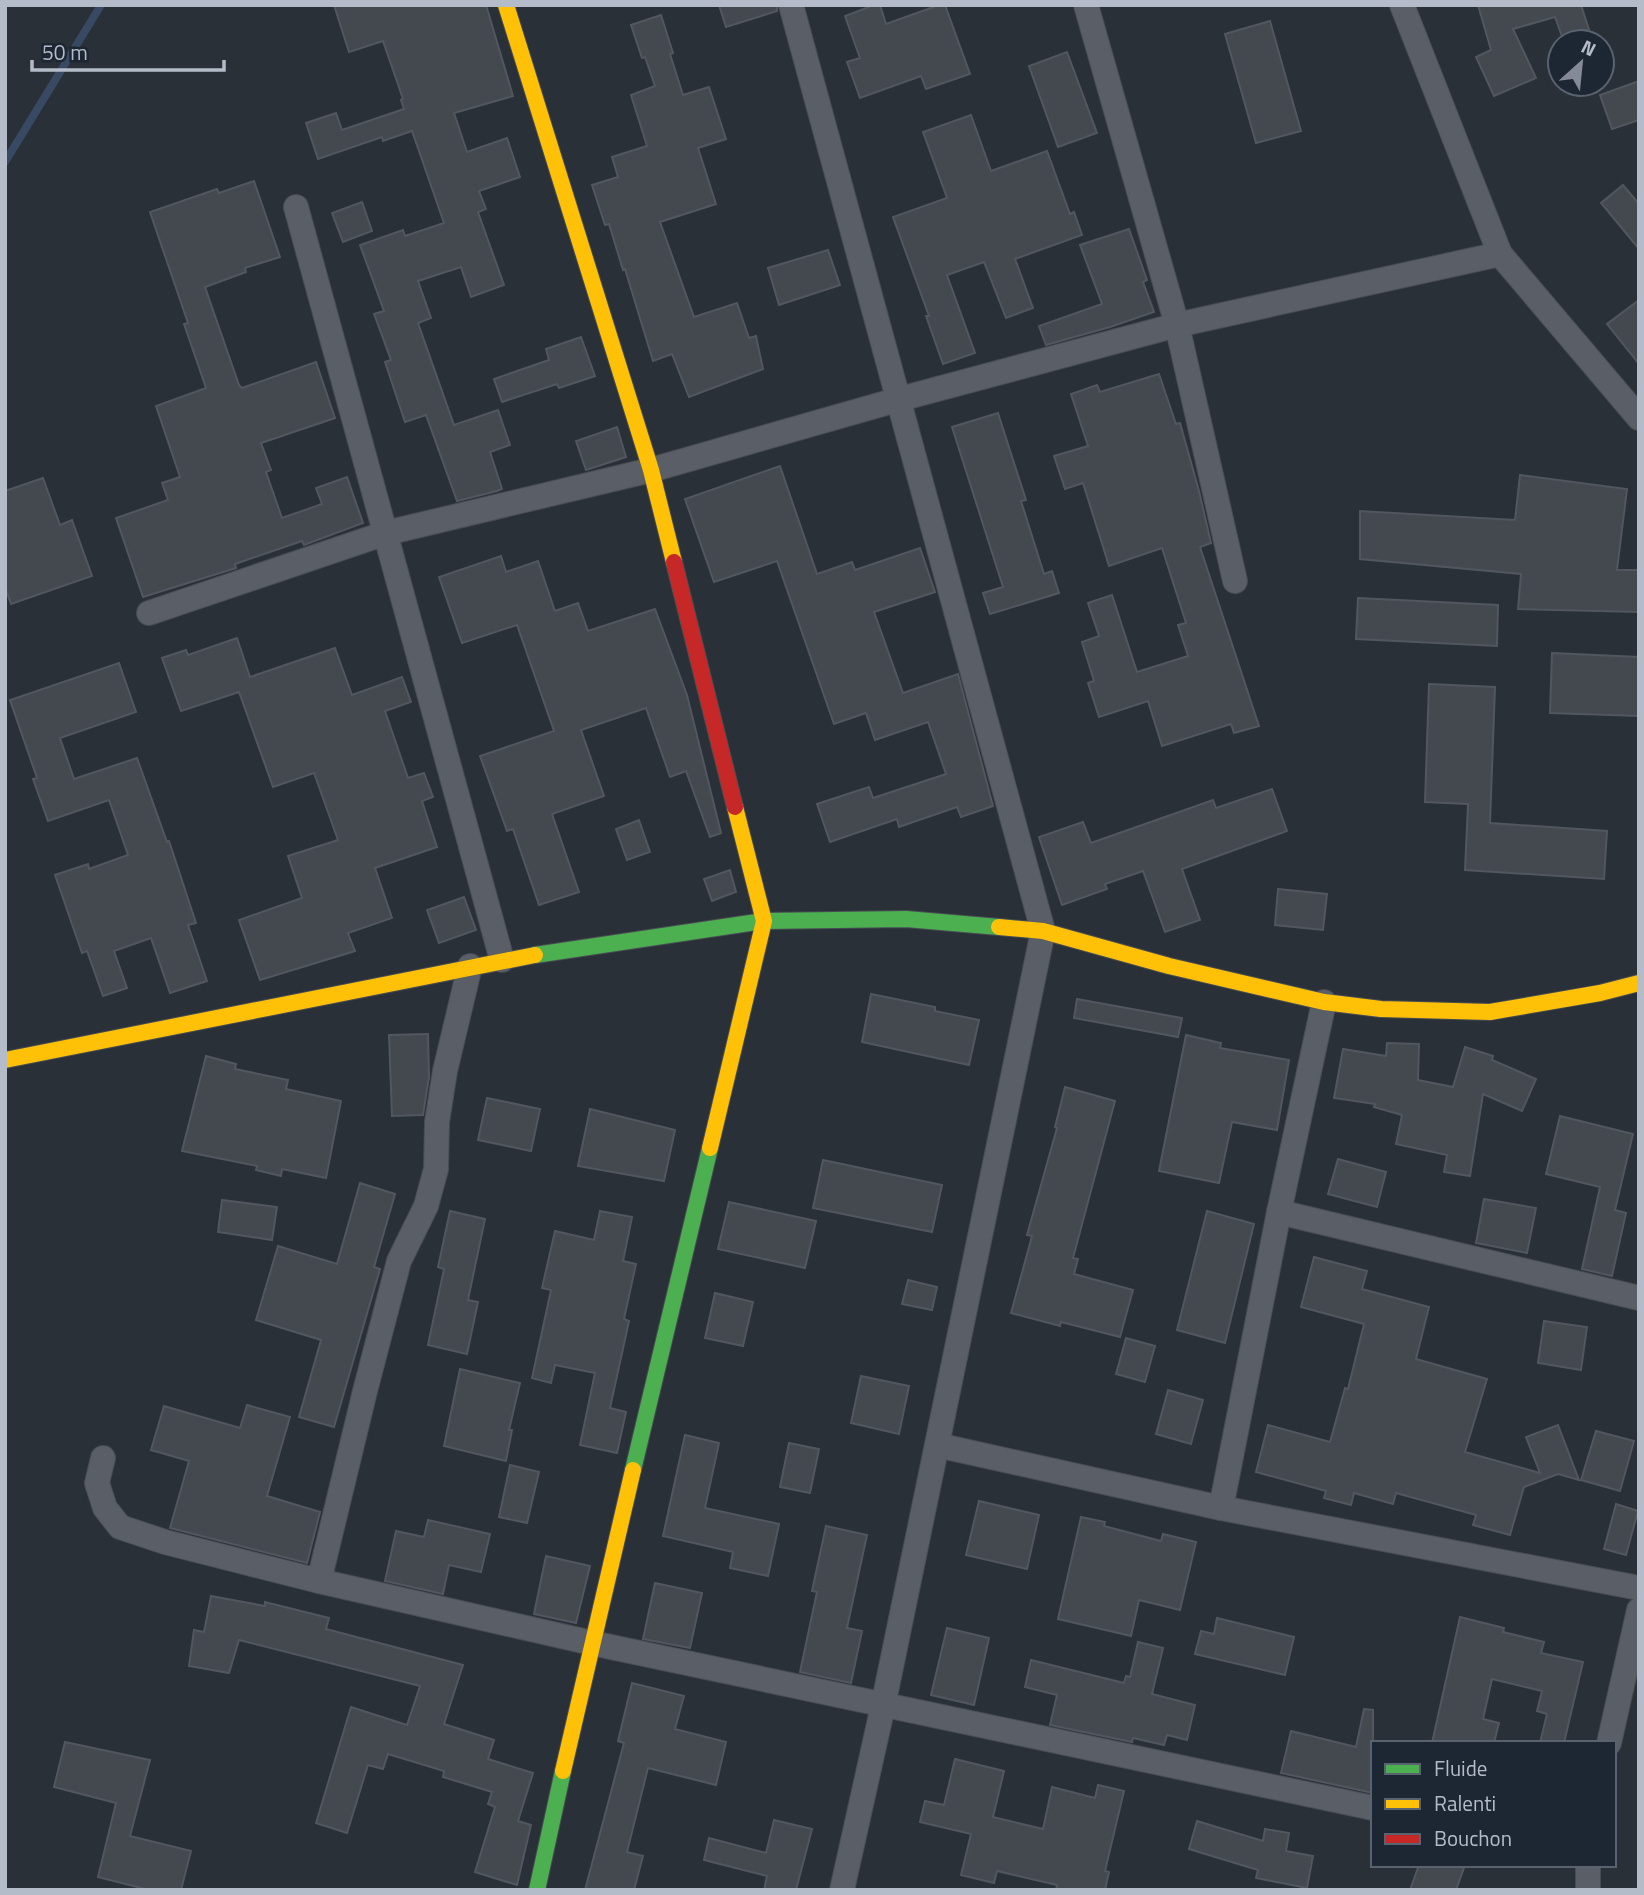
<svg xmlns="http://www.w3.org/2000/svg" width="1644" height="1895" viewBox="0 0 1644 1895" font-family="'Titillium Web',sans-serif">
<rect width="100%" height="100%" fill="#2a3038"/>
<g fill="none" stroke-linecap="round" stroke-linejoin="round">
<path stroke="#384963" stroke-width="8" d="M5 162 101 5"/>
</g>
<g fill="#444950" stroke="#52575f" stroke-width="2">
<path d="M334 5H486L513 96 454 113 467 152 507 138 520 177 479 191 486 209 478 212 504 285 471 297 461 267 418 281 431 318 418 323 454 425 498 410 510 445 490 452 502 489 497 491 457 501 426 415 405 422 385 362 391 360 374 314 384 311 360 245 403 230 405 236 444 223 412 131 383 141 382 137 318 159 306 123 336 113 342 130 404 109 401 100 403 99 383 41 349 52Z"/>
<path d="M719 5H777V11L726 27Z"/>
<path d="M874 5H880L886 24 939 5H945L970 74 926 89 921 76 860 98 847 62 860 58 845 16Z"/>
<path d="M1478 5H1581L1593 42H1564L1555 17 1513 29 1536 78 1494 96 1476 57 1491 50Z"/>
<path d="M661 15 673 53 670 54 683 95 709 87 726 139 698 148 716 204 660 222 694 317 737 303 749 338 756 336 763 369 689 397 672 354 653 361 625 269 623 270 609 224 605 225 592 185 618 177 612 157 647 146 631 95 655 86 645 57 642 58 631 25Z"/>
<path d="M1270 21 1301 131 1256 143 1225 34Z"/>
<path d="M1067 52 1097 133 1058 147 1029 66Z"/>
<path d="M1639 81V120L1612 129 1600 95Z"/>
<path d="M971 115 991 171 1047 151 1070 214 1074 212 1082 235 1015 259 1033 308 1006 318 984 262 947 275 975 353 943 364 926 316H929L893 217 947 198 923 132Z"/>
<path d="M254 181 280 257 245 268 246 272 205 287 239 385 242 388 316 362 335 418 261 443 271 470 266 472 282 518 322 504 316 488 347 477 363 523 304 545 302 541 235 564 236 568 143 597 116 518 168 500 162 483 180 477 156 406 206 388 184 324 188 323 150 212 217 189 219 193Z"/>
<path d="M1623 185 1639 204V249L1601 203Z"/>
<path d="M362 202 372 231 343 242 332 213Z"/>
<path d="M1129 229 1147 280 1143 282 1154 312 1110 327 1046 345 1039 326 1102 304 1080 245Z"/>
<path d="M828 250 840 285 779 305 768 268Z"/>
<path d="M1639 300V364L1607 324Z"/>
<path d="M581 337 595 376 559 388 557 384 502 402 494 379 549 360 546 349Z"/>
<path d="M1159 374 1176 424 1180 423 1199 491 1211 543 1200 547 1259 726 1234 733 1231 724 1162 746 1148 701 1099 717 1088 683 1094 681 1082 642 1099 636 1088 603 1112 595 1137 672 1188 656 1178 625 1186 623 1162 548 1109 566 1083 483 1065 489 1054 456 1088 446 1071 394 1097 385 1100 392Z"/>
<path d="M998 413 1026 500 1021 501 1044 574 1052 571 1059 593 990 614 983 593 1003 587 952 427Z"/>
<path d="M617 427 626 457 586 470 576 441Z"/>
<path d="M780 466 817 574 852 562 855 570 920 548 935 592 874 612 903 693 958 674 993 806 961 817 957 807 899 827 897 819 830 842 817 804 869 787 873 798 946 774 928 722 875 740 866 713 834 724 777 561 714 582 685 499Z"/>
<path d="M1520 475 1627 489 1617 570H1639V612L1518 609 1521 574 1360 559V511L1515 520Z"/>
<path d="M43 478 60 525 72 520 92 576 11 604 5 587V491Z"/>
<path d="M501 556 506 572 538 561 555 611 578 603 588 631 655 609 687 695 721 833 710 837 686 771 670 777 646 708 581 730 604 796 552 814 579 892 539 905 513 829 507 831 480 756 554 731 517 625 462 643 439 577Z"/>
<path d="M1358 598 1498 605 1497 646 1356 639Z"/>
<path d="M237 638 250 677 335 648 352 695 402 677 411 702 385 711 408 778 424 773 433 797 422 801 437 847 375 868 392 918 348 933 355 951 260 980 239 920 302 898 288 856 338 840 314 773 273 787 239 692 181 711 162 658 186 650 188 655Z"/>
<path d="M1552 653 1639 657V716L1550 713Z"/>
<path d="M119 663 136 712 60 738 74 779 137 758 167 842 169 841 196 923 188 925 207 981 170 993 151 938 114 951 127 988 103 996 87 951 82 953 55 875 88 864 89 869 128 855 109 800 48 821 33 779 37 778 10 700Z"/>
<path d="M1429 684 1495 687 1490 823 1607 831 1604 879 1465 870 1468 804 1425 802Z"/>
<path d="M1272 789 1287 831 1182 869 1200 920 1165 932 1143 871 1105 884 1107 889 1062 905 1039 837 1083 822 1091 843 1213 800 1216 808Z"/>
<path d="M639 820 650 852 627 860 616 829Z"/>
<path d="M730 870 736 892 712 901 704 879Z"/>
<path d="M1278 889 1327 894 1323 930 1275 925Z"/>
<path d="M464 897 476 930 439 943 427 910Z"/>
<path d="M871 994 935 1007V1011L979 1020 969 1065 862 1042Z"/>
<path d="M1077 999 1182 1018 1178 1037 1074 1018Z"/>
<path d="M428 1034 429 1077 423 1115 392 1116 389 1035Z"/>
<path d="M1186 1035 1221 1043 1220 1048 1289 1060 1277 1130 1232 1122 1219 1183 1159 1171Z"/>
<path d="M1387 1043 1419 1044 1418 1080 1453 1087 1465 1047 1493 1056 1492 1060 1536 1079 1522 1111 1483 1094 1470 1176 1444 1172 1447 1155 1396 1144 1402 1115 1374 1107 1375 1104 1334 1098 1343 1049 1386 1056Z"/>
<path d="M206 1056 236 1064 235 1069 288 1080 286 1089 341 1101 326 1178 282 1169 281 1176 256 1170 257 1166 182 1151Z"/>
<path d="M1065 1087 1115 1101 1073 1258 1078 1259 1074 1274 1133 1290 1120 1337 1061 1322 1060 1326 1011 1313 1032 1236 1027 1235 1057 1128 1055 1127Z"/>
<path d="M487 1098 540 1109 531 1151 478 1140Z"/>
<path d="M590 1109 675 1130 664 1181 578 1166Z"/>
<path d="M1560 1116 1633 1134 1615 1210 1626 1213 1612 1276 1582 1269 1600 1187 1546 1174Z"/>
<path d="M1338 1159 1386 1172 1377 1207 1328 1194Z"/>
<path d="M823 1160 942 1185 932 1232 813 1208Z"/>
<path d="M360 1183 395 1194 374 1267 380 1269 334 1427 299 1417 321 1340 256 1320 278 1246 337 1264Z"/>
<path d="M1484 1199 1536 1208 1527 1253 1476 1243Z"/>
<path d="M222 1200 277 1207 272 1240 218 1232Z"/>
<path d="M729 1202 816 1221 805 1268 718 1249Z"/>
<path d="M450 1211 485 1219 468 1300 478 1302 467 1354 428 1345 444 1269 438 1267Z"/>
<path d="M600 1211 632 1217 623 1261 636 1264 624 1319 629 1321 610 1408 626 1412 617 1453 580 1445 595 1373 555 1365 551 1383 532 1378 551 1290 542 1288 555 1231 594 1240Z"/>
<path d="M1207 1211 1254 1224 1225 1343 1177 1330Z"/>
<path d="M1314 1257 1367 1271 1362 1289 1429 1307 1416 1359 1487 1379 1465 1452 1540 1473 1526 1437 1558 1425 1579 1480 1558 1474 1524 1487 1510 1535 1473 1525 1476 1515 1396 1493 1393 1504 1354 1493 1351 1505 1324 1498 1326 1491 1256 1472 1268 1425 1330 1442 1345 1388 1348 1389 1364 1324 1301 1307Z"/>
<path d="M908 1280 937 1287 932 1310 902 1304Z"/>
<path d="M715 1293 753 1302 743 1346 705 1338Z"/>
<path d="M1544 1321 1587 1327 1581 1370 1538 1363Z"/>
<path d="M1126 1338 1155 1346 1145 1382 1116 1374Z"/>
<path d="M460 1369 520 1383 509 1430H512L506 1461 444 1446Z"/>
<path d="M861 1376 909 1386 899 1434 851 1423Z"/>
<path d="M1168 1390 1203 1400 1191 1444 1156 1434Z"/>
<path d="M247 1405 290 1417 267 1496 320 1512 307 1563 170 1528 189 1461 151 1450 164 1406 240 1428Z"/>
<path d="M1596 1431 1634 1441 1620 1491 1581 1480Z"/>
<path d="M685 1435 719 1443 705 1508 779 1524 768 1576 730 1568 733 1552 663 1536Z"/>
<path d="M789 1443 819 1449 810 1493 780 1487Z"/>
<path d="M510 1465 539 1472 527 1523 499 1517Z"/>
<path d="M979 1501 1039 1515 1027 1569 966 1555Z"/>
<path d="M1616 1504 1638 1511 1626 1555 1604 1549Z"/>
<path d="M1081 1517 1105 1522 1104 1526 1161 1541 1163 1534 1196 1542 1180 1610 1139 1600 1131 1636 1058 1619Z"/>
<path d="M428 1520 490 1534 481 1572 449 1565 443 1594 385 1581 396 1531 424 1537Z"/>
<path d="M826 1526 867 1535 847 1628 862 1631 851 1683 800 1672 817 1592 812 1591Z"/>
<path d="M546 1556 590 1566 576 1623 534 1614Z"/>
<path d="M655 1583 702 1593 690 1648 643 1639Z"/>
<path d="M211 1596 265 1606V1602L329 1618 326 1629 463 1665 444 1724 494 1740 488 1759 533 1773 518 1821 531 1825 517 1885 475 1872 495 1807 488 1804 492 1792 443 1777 444 1771 388 1754 383 1769 368 1765 347 1833 316 1823 351 1707 407 1725 420 1686 239 1640 229 1673 189 1666 194 1630 204 1632Z"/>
<path d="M1460 1617 1504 1628 1503 1632 1544 1642 1541 1653 1583 1662 1564 1743H1540L1547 1714 1537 1711 1542 1691 1492 1679 1483 1719 1499 1723 1494 1743H1432Z"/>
<path d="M1217 1618 1294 1637 1285 1675 1195 1654 1201 1631 1214 1634Z"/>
<path d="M947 1628 989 1638 974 1705 931 1695Z"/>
<path d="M1138 1642 1163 1648 1152 1694 1195 1705 1187 1740 1167 1735 1164 1745 1133 1738 1132 1742 1050 1725 1057 1695 1025 1687 1031 1660 1124 1683 1126 1676 1130 1677Z"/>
<path d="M632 1683 684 1696 675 1729 726 1742 716 1785 648 1768 627 1852 643 1856 634 1890H585L624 1743 618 1741Z"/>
<path d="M1364 1709 1373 1710V1793L1281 1773 1291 1731 1356 1747Z"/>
<path d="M65 1742 150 1760 130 1836 191 1851 181 1890H149L98 1877 116 1803 54 1787Z"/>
<path d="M955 1759 1004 1771 993 1817 1043 1829 1052 1787 1095 1798 1098 1785 1124 1791 1105 1871 1109 1872 1105 1890H1056L1057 1885 997 1871 994 1883 961 1875 971 1834 920 1822 925 1801 944 1805Z"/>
<path d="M774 1820 812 1829 796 1890H764L767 1876 704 1860 709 1838 766 1853Z"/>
<path d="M1197 1821 1263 1841 1265 1829 1289 1833 1286 1851 1313 1856 1307 1888 1256 1878 1258 1870 1189 1849Z"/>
<path d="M1419 1865H1465L1456 1890H1410Z"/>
</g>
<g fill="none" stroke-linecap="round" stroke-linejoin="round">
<defs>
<g id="street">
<path d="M791 5 1043 931 883 1706 842 1890"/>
<path d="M1086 5 1177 325 1235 581"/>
<path d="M1402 5 1500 254 1639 418"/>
<path d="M296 207 502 960"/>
<path d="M149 613 386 533 651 470 900 399 1177 325 1500 254"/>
<path d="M1279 1212 1639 1298"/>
<path d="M937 1445 1221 1508 1639 1588"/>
<path d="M103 1458 97 1483 105 1508 120 1527 165 1542 319 1581 592 1643 1373 1808"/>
<path d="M1221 1508 1279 1212 1324 1002"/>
<path d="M319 1581 365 1391 399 1261 426 1206 436 1169 437 1122 445 1071 470 966"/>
<path d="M1609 1743 1639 1610"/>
<path d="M1588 1890V1865"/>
</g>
<g id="fast">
<path d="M535 955 764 921 906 919 999 927"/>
<path d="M633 1470 710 1148"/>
<path d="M537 1890 563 1771"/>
</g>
<g id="slow">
<path d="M506 5 651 470 674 562"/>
<path d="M999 927 1043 931 1169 966 1324 1002 1381 1009 1490 1012 1600 993 1639 983"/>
<path d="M5 1060 535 955"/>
<path d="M710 1148 764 921 735 807"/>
<path d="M563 1771 633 1470"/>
</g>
<path id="jam" d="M674 562 735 807"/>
</defs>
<use href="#street" stroke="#484c53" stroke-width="26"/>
<use href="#fast" stroke="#484c53" stroke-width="18"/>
<use href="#slow" stroke="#484c53" stroke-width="18"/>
<use href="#jam" stroke="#484c53" stroke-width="18"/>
<use href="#street" stroke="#5a5e66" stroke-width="24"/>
<use href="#fast" stroke="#4caf50" stroke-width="16"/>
<use href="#slow" stroke="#ffc107" stroke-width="16"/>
<use href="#jam" stroke="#c62828" stroke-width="16"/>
</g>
<rect width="1644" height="1895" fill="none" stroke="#b4bcc9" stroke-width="14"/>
<rect x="1371" y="1741" width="245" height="126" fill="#1d2633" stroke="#59626f" stroke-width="2"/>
<rect x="1385" y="1764" width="35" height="10" fill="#4caf50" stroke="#59626f" stroke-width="2"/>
<text x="1434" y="1776" font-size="21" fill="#b4bcc9">Fluide</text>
<rect x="1385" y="1799" width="35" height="10" fill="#ffc107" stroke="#59626f" stroke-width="2"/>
<text x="1434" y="1811" font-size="21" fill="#b4bcc9">Ralenti</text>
<rect x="1385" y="1834" width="35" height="10" fill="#c62828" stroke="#59626f" stroke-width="2"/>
<text x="1434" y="1846" font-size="21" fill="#b4bcc9">Bouchon</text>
<g transform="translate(1581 63) rotate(27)"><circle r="33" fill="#1d2633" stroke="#59626f" stroke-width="2"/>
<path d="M0-5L12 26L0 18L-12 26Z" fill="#848b96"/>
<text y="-10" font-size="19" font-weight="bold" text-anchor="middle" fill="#b4bcc9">N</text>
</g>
<path d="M32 60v10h192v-10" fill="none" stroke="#b4bcc9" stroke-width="3.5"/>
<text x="42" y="60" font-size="21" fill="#b4bcc9" stroke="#1d2633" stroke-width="5" paint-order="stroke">50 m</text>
</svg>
